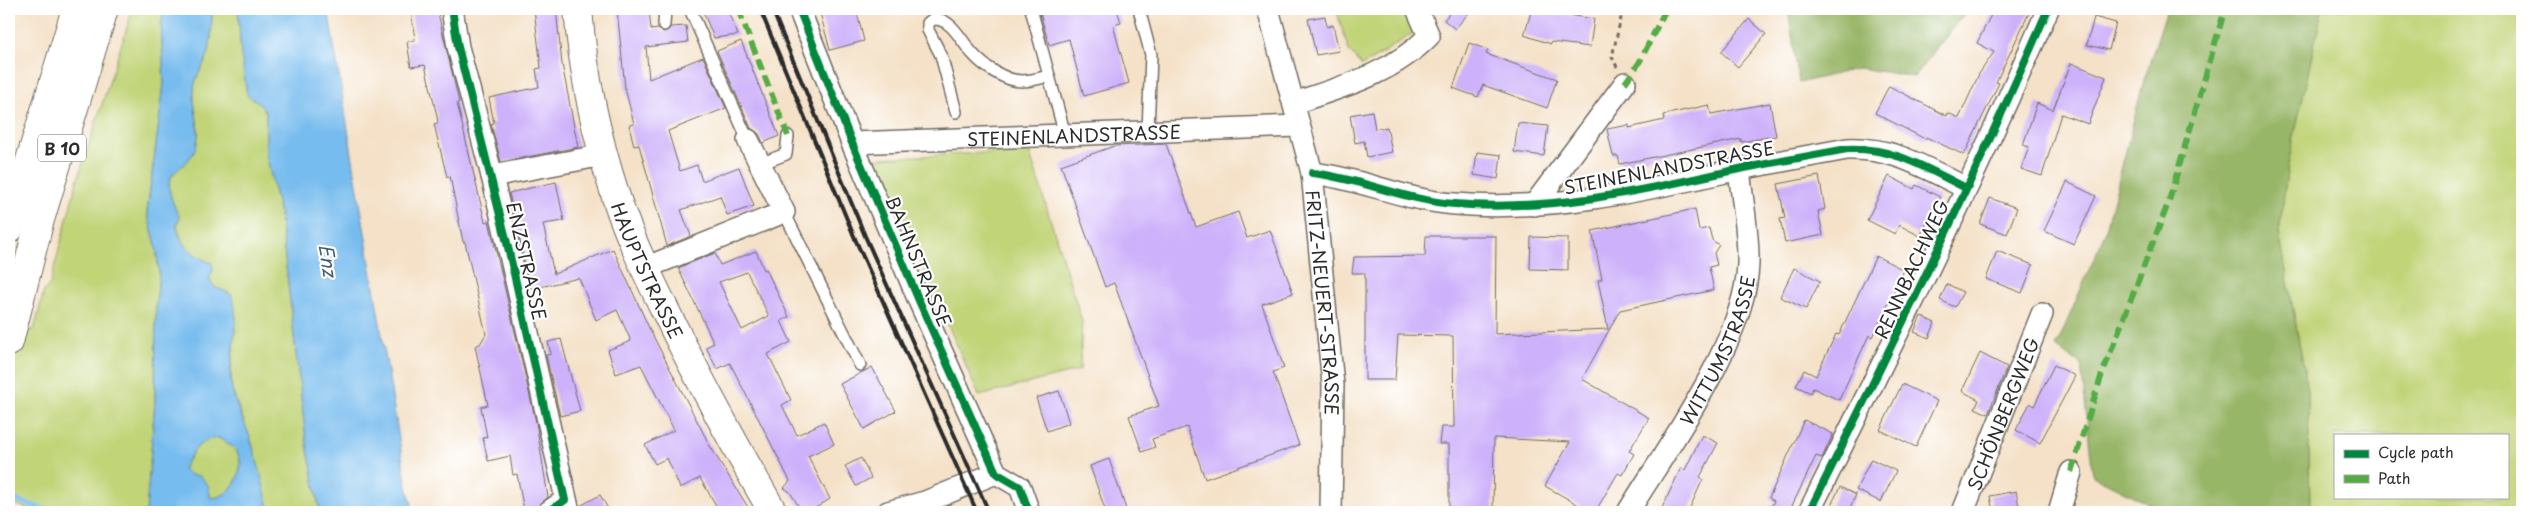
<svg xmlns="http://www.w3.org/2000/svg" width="2531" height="521" viewBox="0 0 2531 521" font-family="'Playpen Sans',sans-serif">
<rect width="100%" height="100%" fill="#fff"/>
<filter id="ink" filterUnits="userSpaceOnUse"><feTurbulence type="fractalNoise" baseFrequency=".02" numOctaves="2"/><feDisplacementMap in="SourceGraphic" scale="10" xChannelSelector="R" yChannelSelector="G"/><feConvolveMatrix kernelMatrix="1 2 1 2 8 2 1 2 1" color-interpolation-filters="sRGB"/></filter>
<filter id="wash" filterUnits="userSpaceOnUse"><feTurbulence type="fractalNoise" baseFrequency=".0096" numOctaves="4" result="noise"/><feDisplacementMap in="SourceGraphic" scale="20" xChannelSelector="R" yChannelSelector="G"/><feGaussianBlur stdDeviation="1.12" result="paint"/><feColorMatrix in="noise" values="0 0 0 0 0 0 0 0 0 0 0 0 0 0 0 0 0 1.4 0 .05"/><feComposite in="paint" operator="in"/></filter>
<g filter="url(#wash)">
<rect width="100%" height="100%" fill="#f4e1c7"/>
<g fill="#c1d478" stroke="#768052" fill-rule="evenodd">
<path d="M133 9H166L161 23 164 84 147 212 156 245 159 273 156 307 155 401 146 512H37L9 502V329L34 330 44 291 50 284 77 181Z"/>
<path d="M212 9H238L241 55 258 102 266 112V154L280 215 306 439 320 512H270L251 440 232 390 231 371 236 318 231 294 214 287 209 279 213 270 212 263C177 250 181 237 174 208 171 196 166 187 172 175 178 162 193 158 197 142 201 125 192 107 194 89 195 75 206 64 209 50 212 37 212 23 212 9Z"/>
<path d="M1336 9H1406L1418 30 1362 66 1349 51Z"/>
<path d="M2322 9H2522V512H2310L2308 391 2279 233 2288 164ZM2335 435H2507V497H2335Z"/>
<path d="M1029 151 1082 321 1080 370 979 396 875 158Z"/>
<path d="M219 438C224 442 232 445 236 450 248 468 232 498 211 498L191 475 183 469C192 453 198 439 219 438Z"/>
</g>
<g fill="#98b668" stroke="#62704a">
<path d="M1788 9H1968L1914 77 1860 68 1799 83Z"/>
<path d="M2167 9H2322L2288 164 2279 233 2308 391 2310 512H2192L2149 504 2093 476 2081 365 2056 347 2105 233 2144 80Z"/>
</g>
<g fill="#77bcee" stroke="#51748c" fill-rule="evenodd">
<path d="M166 9H212C211 23 212 37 209 51 206 64 195 75 194 89 192 107 201 125 197 143 188 179 151 162 180 218L176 226C181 245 194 257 212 263L213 270 209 279 214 287 231 294C244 325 225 358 232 390 236 408 246 424 251 441 259 464 264 489 270 512H146L155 401 156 307 159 273 156 245 147 212 164 84 161 23ZM219 438C224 442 232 445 236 450 248 468 233 498 211 498L208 485 200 476 191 475 183 469C192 453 198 439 219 438Z"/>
<path d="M238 9H328L407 487 414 512H320L306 439 280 215 266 154V112L258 102 247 95 241 55Z"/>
</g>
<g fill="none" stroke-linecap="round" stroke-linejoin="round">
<path stroke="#77bcee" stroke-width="5.5" d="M9 498 53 512"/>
</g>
<g id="blocks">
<g fill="#cdb1fa" fill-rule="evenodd">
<path d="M411 9H437L459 102 457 103 485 222 489 221 536 422 548 497 536 508 524 511 517 474 513 475 510 456 488 461 483 438 487 437 481 407 488 405 475 346 480 344 486 334 465 242H463L450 176 447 177 434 124 438 123 437 116 425 65 411 67 407 42 415 40Z"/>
<path d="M534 9H556L562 64 578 147 501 162 491 124 494 123 489 98 539 87 536 69 541 68Z"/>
<path d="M617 9H649L651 30 658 29 664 32 671 27 686 26 688 42 646 47 649 79 703 57 726 108 668 131 680 171 697 165 702 181 739 167 754 206 727 215 720 196 681 210 691 236 667 246 639 145 634 146 629 125 634 124 625 88Z"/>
<path d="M702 9H727L738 35 714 38Z"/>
<path d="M819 9H856L864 41 830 50Z"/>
<path d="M1039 9H1117L1121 23 1113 25 1129 83 1084 96 1069 39 1049 45Z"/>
<path d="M1453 9H1472L1455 29 1444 20Z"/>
<path d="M1532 9H1562L1560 14 1594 19 1590 47 1551 42V44L1524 35Z"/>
<path d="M1994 9H2031L1996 82 1999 83 1964 155 1926 137 1925 139 1875 113 1889 86 1947 116 1948 113 1959 118 1979 74 1994 52 1977 43Z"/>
<path d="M1325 16 1327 27 1333 25 1339 51 1316 55 1308 19Z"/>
<path d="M2094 17 2116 23 2109 50 2087 45Z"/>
<path d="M1749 19 1766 34 1738 67 1721 52Z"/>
<path d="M741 41 779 136 763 143 759 134 751 128 717 51Z"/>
<path d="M1469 43 1488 50 1486 54 1557 79 1547 108 1483 85 1478 97 1453 88Z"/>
<path d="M2071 63 2106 77 2088 124 2061 114 2042 176 2021 169 2029 147 2023 145 2037 103 2053 110Z"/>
<path d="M1770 103 1776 136 1741 142V139L1620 164 1618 156H1613L1607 129 1629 125V128L1664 120 1663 115 1709 105 1711 114Z"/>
<path d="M1372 111 1375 129 1387 127 1392 152 1367 157 1364 141 1355 143 1350 115Z"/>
<path d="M1518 123 1548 126 1544 156 1514 152Z"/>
<path d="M1166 144 1196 227 1238 212 1247 238 1270 230 1293 293 1262 304 1284 368 1273 372 1299 445 1205 479 1187 427 1152 439 1155 447 1142 452 1129 416 1159 406 1114 283 1105 287 1061 165 1114 146Z"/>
<path d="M1477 152 1501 155 1498 179 1474 175Z"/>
<path d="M1819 176 1825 209 1818 211 1823 235 1785 243 1780 219 1785 218 1778 184Z"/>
<path d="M1889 176 1914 189 1916 185 1940 197 1920 236 1899 225 1895 234 1867 220Z"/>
<path d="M556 182 564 221 543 224 554 274 613 249 651 332 710 446 751 512H720L700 478 680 488 667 458 655 464 645 445 674 430 641 365 616 374 608 350 631 341 617 310 596 320 579 278 531 289 509 193Z"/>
<path d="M2067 182 2096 196 2074 244 2044 231Z"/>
<path d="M1990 198 2017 208 2007 234 1980 224Z"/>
<path d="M1695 209 1699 230 1709 228 1712 240 1719 245 1714 253 1717 265 1709 267 1714 290 1620 310 1582 379 1649 418 1629 451 1634 454 1622 475 1618 473 1595 512H1591L1545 486 1570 442 1494 438 1493 512H1449V444H1439L1441 427H1454L1453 336 1398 335 1395 380H1365V273H1352L1354 257 1425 256 1426 236H1496L1495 334 1608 329 1598 280 1602 279 1592 231Z"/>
<path d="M1531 237 1568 238V270L1530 269Z"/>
<path d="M756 251 764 270 766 269 789 317 781 321 791 342 768 354 791 400 782 405 797 435 824 422 834 444 808 456 830 499 809 512H802L790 492 784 488 790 481 730 363 717 369 706 347 714 343 678 268 715 253 720 265ZM747 272 769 316 742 330 719 282Z"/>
<path d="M1997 251 2033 265 2022 293 1986 279Z"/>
<path d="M1876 256 1904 270 1873 337 1869 335 1839 400 1813 388 1811 393 1796 386 1804 370 1816 376 1836 334 1839 335Z"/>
<path d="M1794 268 1820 281 1806 309 1780 297Z"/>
<path d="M1947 284 1963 292 1955 307 1940 300Z"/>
<path d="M1921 316 1935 323 1929 338 1914 332Z"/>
<path d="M561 339 580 411 560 416 546 355 551 354 548 342Z"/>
<path d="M1980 353 2007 367 1988 414 1975 408 1979 400 1962 391Z"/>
<path d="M2054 365 2075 376 2040 443 2016 430 2030 403 2034 406Z"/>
<path d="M872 367 896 411 864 429 840 384Z"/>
<path d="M1902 384 1937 401 1916 447 1880 430Z"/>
<path d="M1059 391 1069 423 1047 431 1036 398Z"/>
<path d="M1804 420 1833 434 1822 458 1816 456 1789 512H1769L1774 501 1769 498Z"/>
<path d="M1702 435 1718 443 1700 477 1703 479 1688 512H1660L1681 468 1685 470Z"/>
<path d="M861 458 871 478 856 486 845 466Z"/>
<path d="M1109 459 1127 512H1106L1090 466Z"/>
<path d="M1871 459 1896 471 1881 502 1856 490Z"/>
<path d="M1840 487 1856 495 1848 512H1841L1830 507Z"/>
<path d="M2016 491 2020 512H1993L1990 496Z"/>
<path d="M600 495 610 512H581L580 506Z"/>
</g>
</g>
</g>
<g filter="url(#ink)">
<use href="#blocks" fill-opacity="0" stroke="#716b62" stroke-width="1"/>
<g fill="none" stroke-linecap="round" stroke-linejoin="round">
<defs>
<g id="lane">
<path d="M690 9 748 140"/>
<path d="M1031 9 1065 135"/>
<path d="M1139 9 1151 55 1148 131"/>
<path d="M664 25 665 9"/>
<path d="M956 112 941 55 928 30V23L933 19C952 18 961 41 972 53 983 66 1005 81 1022 81 1031 81 1040 78 1049 76"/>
<path d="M760 164 786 154 788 136"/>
<path d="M784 212 860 365"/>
</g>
<g id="street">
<path d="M452 9 458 47 492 176 569 512"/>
<path d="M799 9 852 143 920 303 996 473 1020 487 1029 512"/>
<path id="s1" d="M1268 9 1312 173 1333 385 1331 512"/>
<path d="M1294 103C1342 87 1392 74 1429 36L1417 9"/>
<path id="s2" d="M852 143 1298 126"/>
<path d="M1312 173C1360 178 1406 201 1455 204 1552 212 1645 190 1739 169 1775 162 1811 156 1847 149 1894 147 1925 168 1966 188"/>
<path d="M492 176 604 155"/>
<path d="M1534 205 1625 83"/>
<path d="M645 268 784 212 748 140"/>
<path d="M548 512 565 500"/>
<path d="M888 512 925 502 996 473"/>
<path id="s3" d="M1628 512C1667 448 1746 339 1748 264 1749 233 1742 200 1739 169"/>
<path d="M1809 512C1892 346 1974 179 2048 9"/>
<path id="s4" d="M1963 512 2042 314"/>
<path d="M2059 512 2071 472"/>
</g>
<g id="secondary">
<path id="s5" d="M578 9C583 73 596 136 616 197 629 237 648 275 666 312 699 380 735 446 773 512"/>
</g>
<g id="primary">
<path d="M9 229 76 9"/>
<path d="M9 342 39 223 104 9"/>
</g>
</defs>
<use href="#lane" stroke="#716b62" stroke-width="14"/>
<use href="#street" stroke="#716b62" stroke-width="24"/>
<use href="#secondary" stroke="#716b62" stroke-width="30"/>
<use href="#primary" stroke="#716b62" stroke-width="30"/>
<path stroke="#716b62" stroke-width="3" stroke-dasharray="4 4" stroke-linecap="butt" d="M1617 67 1612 57 1623 9"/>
<use href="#lane" stroke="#fff" stroke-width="11"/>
<use href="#street" stroke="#fff" stroke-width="21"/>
<use href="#secondary" stroke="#fff" stroke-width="28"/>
<use href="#primary" stroke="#fff" stroke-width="28"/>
<g stroke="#2b2b2b" stroke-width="4">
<path d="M760 9 856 241 977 512"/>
<path d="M772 9 865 236 989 512"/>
</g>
<g stroke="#54ab44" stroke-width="6" stroke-dasharray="12 6" stroke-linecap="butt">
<path d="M738 9 788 136"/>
<path d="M1625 83 1639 63 1666 9"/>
<path d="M2071 472 2101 377 2169 201 2225 9"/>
<path d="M9 510 17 512"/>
</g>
<defs>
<g id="cycleway">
<path d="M452 9 458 47 508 247 565 500 548 512"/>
<path d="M799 9 852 143 920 303 996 473 1020 487 1029 512"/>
<path d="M1312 173C1360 178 1406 201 1455 204 1552 212 1645 190 1739 169 1775 162 1811 156 1847 149 1894 147 1925 168 1966 188"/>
<path d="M1809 512C1892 346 1974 179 2048 9"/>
</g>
</defs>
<use href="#cycleway" stroke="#fff" stroke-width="11"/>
<use href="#cycleway" stroke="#00873e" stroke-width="8"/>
</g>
</g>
<g text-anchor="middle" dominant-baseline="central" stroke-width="4.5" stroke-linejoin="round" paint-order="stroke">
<rect fill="#fff" stroke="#6b6b6b" stroke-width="1" x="38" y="134.5" width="48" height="27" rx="4"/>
<g font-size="16" font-weight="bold" fill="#2b2b2b">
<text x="62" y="148">B 10</text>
</g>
<g font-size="18" fill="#2b2b2b" stroke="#fff">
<text stroke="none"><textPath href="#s2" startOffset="222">STEINENLANDSTRASSE</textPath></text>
<text transform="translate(1669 167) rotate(-11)">STEINENLANDSTRASSE</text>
<text transform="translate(527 261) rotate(77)">ENZSTRASSE</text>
<text transform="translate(919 261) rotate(67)">BAHNSTRASSE</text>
<text transform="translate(1911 269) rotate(-65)">RENNBACHWEG</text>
<text stroke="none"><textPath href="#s5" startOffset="272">HAUPTSTRASSE</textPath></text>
<text stroke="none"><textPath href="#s1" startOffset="300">FRITZ-NEUERT-STRASSE</textPath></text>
<text stroke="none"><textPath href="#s3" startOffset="186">WITTUMSTRASSE</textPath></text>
<text stroke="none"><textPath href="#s4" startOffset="106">SCHÖNBERGWEG</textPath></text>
</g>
<g font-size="19" font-style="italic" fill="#465e6f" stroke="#fff">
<text transform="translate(329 260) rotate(82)">Enz</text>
</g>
</g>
<rect width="2531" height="521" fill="none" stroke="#fff" stroke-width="30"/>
<rect x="2334" y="434" width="175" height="65" fill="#ffffff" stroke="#aaaaaa"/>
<rect x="2344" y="450" width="25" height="8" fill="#00873e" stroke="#aaaaaa"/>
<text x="2378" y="458" font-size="15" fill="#2b2b2b">Cycle path</text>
<rect x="2344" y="475" width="25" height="8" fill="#54ab44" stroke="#aaaaaa"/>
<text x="2378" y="484" font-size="15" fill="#2b2b2b">Path</text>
</svg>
